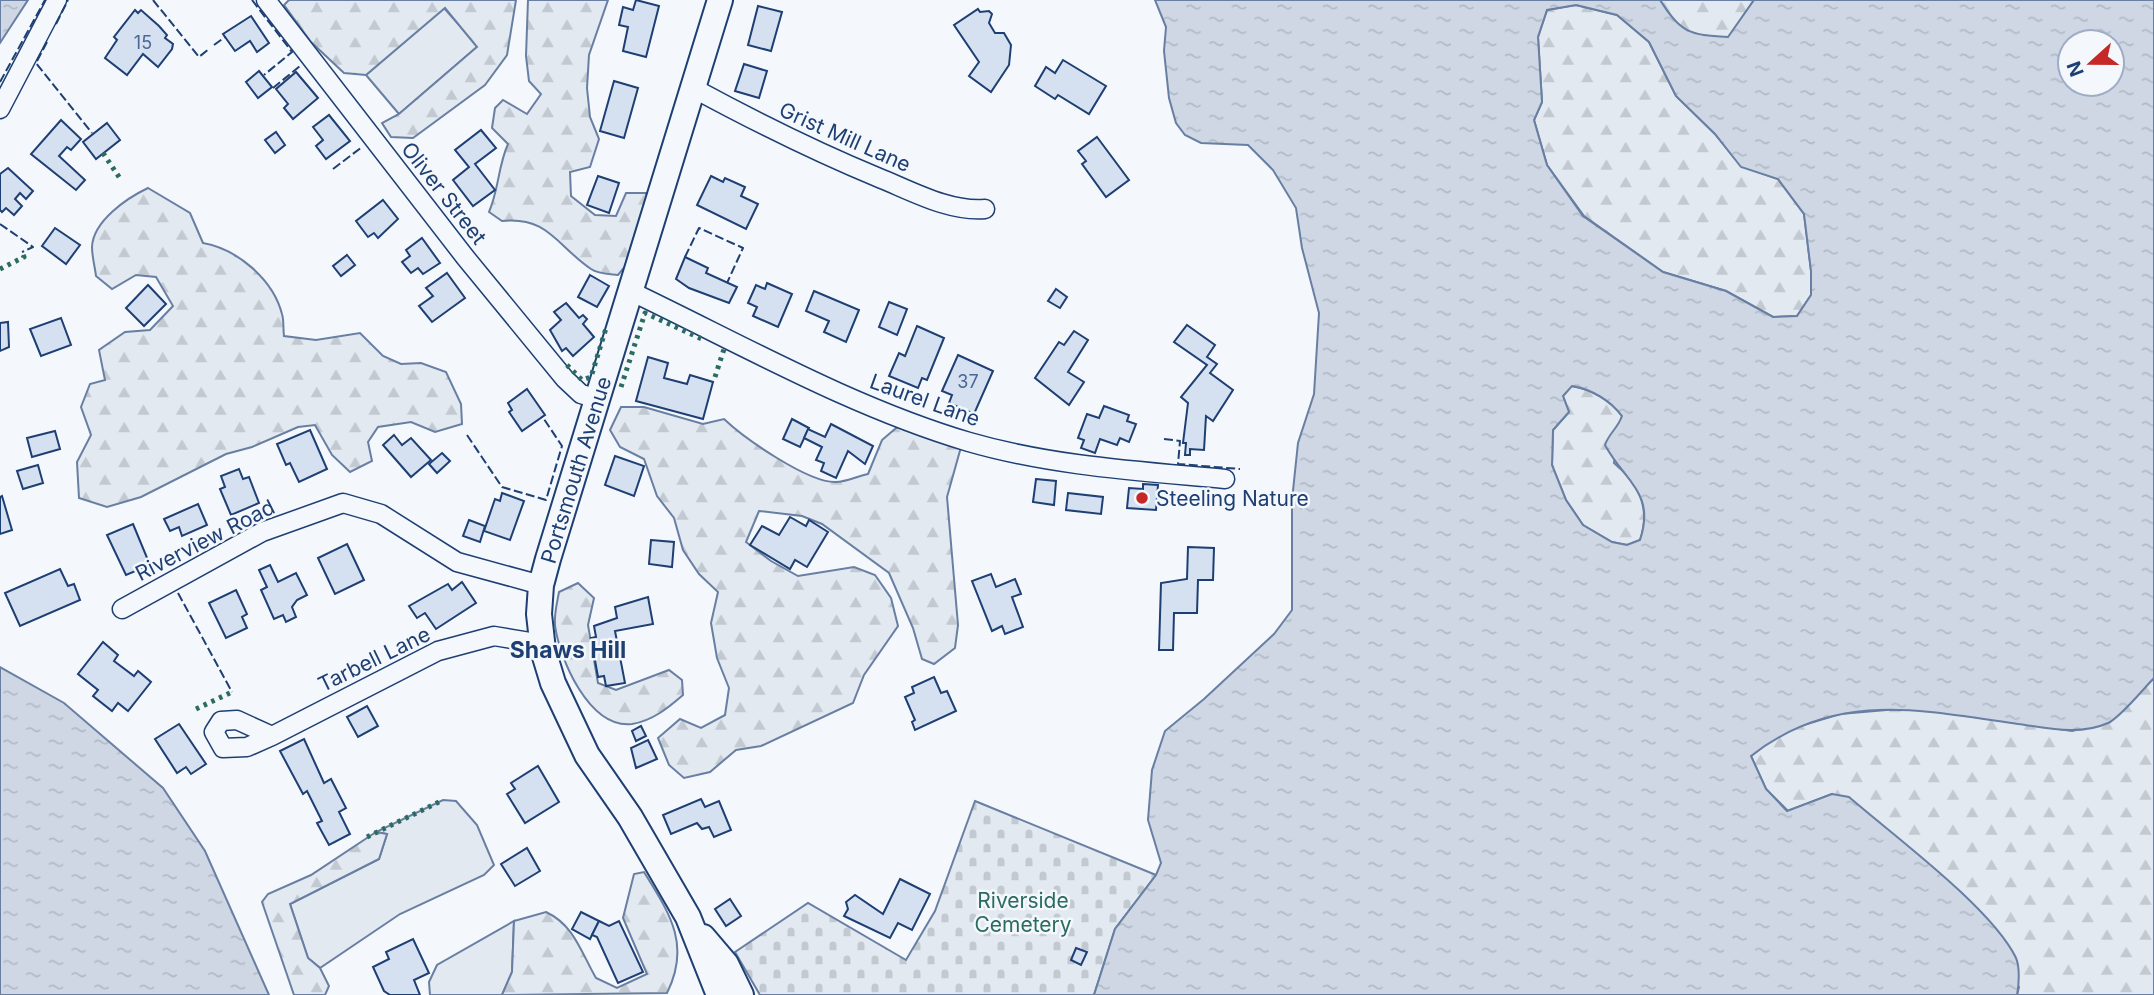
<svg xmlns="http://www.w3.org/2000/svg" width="2154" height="995" viewBox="0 0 2154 995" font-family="Inter,sans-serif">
<defs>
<pattern id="forest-firs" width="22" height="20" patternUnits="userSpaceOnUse" patternTransform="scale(1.75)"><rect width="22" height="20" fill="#e3e9f0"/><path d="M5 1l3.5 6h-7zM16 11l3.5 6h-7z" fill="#c2c9d1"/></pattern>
<pattern id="cemetery-stones" width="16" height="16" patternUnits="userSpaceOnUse" patternTransform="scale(1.75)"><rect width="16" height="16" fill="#e3e9f0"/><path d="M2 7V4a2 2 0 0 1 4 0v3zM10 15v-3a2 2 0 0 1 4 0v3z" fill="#c2c9d1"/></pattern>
<pattern id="water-ripples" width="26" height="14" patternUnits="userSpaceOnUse" patternTransform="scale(1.75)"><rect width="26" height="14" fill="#cfd7e4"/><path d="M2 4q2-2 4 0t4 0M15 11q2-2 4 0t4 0" fill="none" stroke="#b1bac7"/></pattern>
</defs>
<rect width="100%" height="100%" fill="#f4f7fb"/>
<g fill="#e3e9f0" stroke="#687fa3" stroke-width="2">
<path d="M444 8 478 46 399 114 366 75Z"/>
<path d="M443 800 456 801 477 825 494 865 484 875 400 914 320 968 308 958 290 904 379 859 387 834 376 832Z"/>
<path d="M514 921 512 972 502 995H430L429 982 437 965Z"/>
</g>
<g fill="url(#forest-firs)" stroke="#687fa3" stroke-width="2">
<path d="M289 0H516L507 55 485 85 413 138 391 137 382 123 399 114 477 47 445 8 366 75 344 73 311 42 284 5Z"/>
<path d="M528 0H608L589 55 587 88 590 117 599 139 590 167 570 172 571 196 595 215 616 216 626 193H646C654 221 637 254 618 275 610 274 598 274 591 269 557 246 548 216 502 221L489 212C499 189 498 166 508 144L492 128 495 108 503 100 527 114 541 94 529 81 526 56Z"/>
<path d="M1660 0H1754L1728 38C1689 35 1682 34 1660 0Z"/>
<path d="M1576 5 1617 15 1649 42 1676 96 1715 134 1741 166 1778 179 1804 214 1811 271V295L1797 316 1773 317 1726 291 1663 272 1584 216 1547 165 1534 120 1542 102 1538 37 1547 10Z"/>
<path d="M148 188 190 213 203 243C237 249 273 279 282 314 284 320 283 329 284 336L316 340 360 333 383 356 401 364 421 363 446 372 461 404 462 424 435 432 411 422 378 427 368 442 372 461 350 472 332 455 315 425 298 427 252 447 226 454 141 497 107 507 79 498 77 462 91 435 81 407 90 384 105 380 99 350 125 332 150 330 173 306 156 277 136 275 112 289 96 276C95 267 92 257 92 247 93 221 127 198 148 188Z"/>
<path d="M1571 386C1591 389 1610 400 1622 416L1618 428 1614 463C1639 484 1651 508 1640 540L1627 545 1612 542 1583 525 1566 500 1552 465 1553 430 1569 412 1563 396Z"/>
<path d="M621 407H644L703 424 724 419C744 438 808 483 836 482 846 482 858 476 868 474L882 440 902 423 961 447 947 497 958 625 955 648 934 664 922 659 913 628 889 573 822 524 802 516 759 511 746 542 771 561 798 576 854 567 875 575 891 598 898 626 864 675 853 703 761 746 736 750 710 772 684 778 669 765 658 738 680 719 701 728 725 715 729 688 717 658 711 623 718 592 699 574 683 550 674 518 657 496 644 459 620 447 610 430Z"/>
<path d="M578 583 594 598 588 625 598 683 616 690 669 670 682 680 683 695C668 708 652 721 632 724 589 729 559 658 555 625 554 614 557 603 559 592Z"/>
<path d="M2154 678V995H2017L2019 987 1832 794 1788 811 1766 789 1751 756 1784 731 1840 714 1910 708 2072 731 2110 722Z"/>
<path d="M376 832 387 834 379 859 290 904 308 958 320 968 329 986 325 995H294L262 902 268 894 311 875Z"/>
<path d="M644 872C670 914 691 945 667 993L502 995 512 972 514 921 546 912C574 925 581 952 596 978L617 988 647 974 623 918 634 874Z"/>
</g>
<path fill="url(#cemetery-stones)" stroke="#687fa3" stroke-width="2" d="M975 801 1156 875 1115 929 1094 995H760L735 952 808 903 906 960 935 911Z"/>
<g fill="url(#water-ripples)" stroke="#687fa3" stroke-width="2" fill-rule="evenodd">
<path d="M0 0H28L0 43Z"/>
<path d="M1155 0H1660C1681 33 1689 35 1728 37L1754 0H2154V678C2143 689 2121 717 2108 723 2079 736 2048 728 2018 724 1921 710 1835 690 1751 756L1766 789 1787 811 1832 794 1849 797C1894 836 1992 908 2016 958 2020 967 2019 985 2017 995H1094L1115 929 1156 875 1161 863 1148 820 1152 770 1165 731 1204 699 1274 634 1292 610V500L1298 443 1314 394 1319 313 1302 248 1296 208 1273 170 1248 145 1201 143 1185 135 1176 123 1169 98 1164 51 1166 27ZM1576 5 1617 15 1649 42 1676 96 1715 134 1741 167 1778 179 1804 214 1811 271V295L1797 316 1773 317 1726 291 1663 272 1583 216 1547 165 1534 120 1542 102 1538 37 1547 10ZM2070 42H2112V84H2070ZM1572 386C1591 389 1610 400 1622 416 1618 428 1609 433 1605 445 1624 481 1656 492 1640 540L1627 545 1612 542 1583 525 1566 500 1552 465 1553 430 1569 412 1563 396Z"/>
<path d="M0 667 64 703 163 788 205 851 269 995H0Z"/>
</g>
<g fill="#d5e0f0" stroke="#1d3f73" stroke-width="2">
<path d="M636 0 659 6 646 57 623 51 628 27 619 25 623 7 633 10Z"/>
<path d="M758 6 782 12 771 51 748 45Z"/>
<path d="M978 9 980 12 989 11 992 14 989 23 995 33H1004L1011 45 1009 65 991 92 969 76 979 62 954 25Z"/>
<path d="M135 10 138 13 141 10 159 26 167 35 165 38 173 44 172 49 158 67 143 54 127 75 105 58 117 40 114 37Z"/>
<path d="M251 16 269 43 257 52 250 41 235 51 223 34Z"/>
<path d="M1063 60 1106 86 1089 114 1058 95 1055 99 1035 86 1046 67 1055 73Z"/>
<path d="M744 64 767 71 759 98 735 91Z"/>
<path d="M259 71 272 87 258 98 246 82Z"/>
<path d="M296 72 318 98 293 119 284 108 288 104 276 89Z"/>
<path d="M614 81 638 88 624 138 600 131Z"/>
<path d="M329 115 350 141 326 159 316 146 323 140 313 127Z"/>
<path d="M61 120 81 139 71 150 67 147 59 156 85 180 76 190 31 154Z"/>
<path d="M107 123 120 140 96 159 83 142Z"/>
<path d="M481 130 496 148 475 164 495 190 473 206 453 180 469 167 455 150Z"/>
<path d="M276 132 285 145 275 153 265 140Z"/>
<path d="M1097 137 1129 180 1106 197 1082 164 1086 161 1078 151Z"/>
<path d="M8 168 33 191 26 199 20 193 15 199 22 206 14 215 6 208 2 212 0 210V174Z"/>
<path d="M598 176 619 183 609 213 587 205Z"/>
<path d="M711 176 723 182 725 178 745 187 741 196 758 204 746 229 697 205Z"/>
<path d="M383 200 398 219 378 238 374 233 368 237 356 221Z"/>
<path d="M55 228 80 245 66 264 42 246Z"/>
<path d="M422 238 440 263 423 274 418 268 411 273 402 262 410 256 406 250Z"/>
<path d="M347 255 355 265 341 276 333 266Z"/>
<path d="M685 257 708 268 706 273 737 287 729 303 689 288 676 279Z"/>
<path d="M447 273 465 298 432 322 419 306 433 296 426 288Z"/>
<path d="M590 275 609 286 597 307 578 297Z"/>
<path d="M767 283 792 294 778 327 753 316 757 307 748 303 756 285 765 289Z"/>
<path d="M148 285 166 304 144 326 126 308Z"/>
<path d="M1056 289 1067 297 1060 308 1048 301Z"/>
<path d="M814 291 859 310 846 342 824 332 829 321 806 311Z"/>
<path d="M889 302 907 309 897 335 879 327Z"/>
<path d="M566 303 579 318 583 315 587 319 583 324 594 337 573 356 566 348 562 351 550 330 561 320 554 312Z"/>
<path d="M61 318 71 345 41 356 30 329Z"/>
<path d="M8 322 9 347 0 351V323Z"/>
<path d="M1187 325 1215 345 1207 357 1217 364 1210 373 1233 390 1213 421 1206 416 1204 450 1190 449V455H1185L1186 443H1183L1188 403 1181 397 1207 365 1174 342Z"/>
<path d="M917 326 944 338 927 380 922 378 918 388 889 376 899 353 905 356Z"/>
<path d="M1074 331 1088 340 1068 372 1084 382 1069 405 1035 378 1059 342 1064 345Z"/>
<path d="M958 355 993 371 974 414 949 403 952 395 942 391Z"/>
<path d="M648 357 668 363 664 378 687 384 690 375 713 382 703 419 636 401Z"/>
<path d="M527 389 545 415 522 431 509 412 512 410 508 403Z"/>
<path d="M1104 406 1129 415 1127 421 1136 424 1129 442 1120 438 1117 445 1100 439 1095 453 1081 448 1084 440 1078 438 1087 414 1099 418Z"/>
<path d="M792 419 809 428 800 447 783 439Z"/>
<path d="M831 424 873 446 865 464 848 451 836 478 821 471 824 463 816 460 822 447 804 438 808 429 825 437Z"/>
<path d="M310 430 327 469 299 482 290 463 286 465 277 444Z"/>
<path d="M55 431 60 449 32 457 27 438Z"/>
<path d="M394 435 402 445 411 438 431 460 411 477 383 445Z"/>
<path d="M442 453 450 461 437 473 429 464Z"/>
<path d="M615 456 644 466 634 496 605 485Z"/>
<path d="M38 465 43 483 23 489 17 471Z"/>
<path d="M239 469 243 479 249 477 259 503 231 515 220 489 225 487 221 476Z"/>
<path d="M1036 479 1056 481 1054 505 1033 502Z"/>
<path d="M1143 484 1158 485 1156 510 1127 508 1129 488 1143 489Z"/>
<path d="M502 493 524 501 510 540 484 531 495 499 500 501Z"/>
<path d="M1068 493 1103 497 1101 514 1066 510Z"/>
<path d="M2 496 12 530 0 534V497Z"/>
<path d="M198 504 207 525 182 536 179 527 170 531 164 519Z"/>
<path d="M790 517 806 526 809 520 828 532 807 567 795 560 790 569 750 545 762 526 779 535Z"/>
<path d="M469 520 485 526 480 542 463 536Z"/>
<path d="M133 524 150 565 126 575 107 535Z"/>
<path d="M651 540 674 542 672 567 649 564Z"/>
<path d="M347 544 364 580 335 594 318 558Z"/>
<path d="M1188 547 1214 548 1213 580H1198L1197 613H1174L1173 650H1159L1161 583 1187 579Z"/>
<path d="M270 565 278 582 296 573 307 595 297 600 292 607 296 617 286 622 283 615 274 619 261 590 267 587 259 570Z"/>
<path d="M60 569 68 586 74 584 80 600 20 626 5 593Z"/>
<path d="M991 574 996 587 1015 579 1021 594 1012 597 1023 627 1005 634 1002 626 992 631 972 581Z"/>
<path d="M462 582 476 603 436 629 425 613 417 618 409 606 448 584 452 590Z"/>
<path d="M236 590 247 614 242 617 247 628 226 638 209 603Z"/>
<path d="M648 597 653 624 615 631 625 683 606 686 604 676 598 677 591 638 596 637 594 626 617 618 615 607Z"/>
<path d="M103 642 118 655 114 661 134 676 138 671 151 682 128 711 118 703 112 711 93 696 98 690 78 674Z"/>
<path d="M934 677 941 693 947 691 956 711 915 730 912 722 915 720 905 697 914 693 912 687Z"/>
<path d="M367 706 378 726 358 737 347 717Z"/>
<path d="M179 724 206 764 191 774 186 767 177 773 155 739Z"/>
<path d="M641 726 646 736 636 741 632 731Z"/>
<path d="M304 739 324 783 331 779 346 808 339 812 350 834 329 845 317 823 322 821 307 791 303 794 280 751Z"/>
<path d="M648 740 657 759 636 768 631 748Z"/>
<path d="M538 766 559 802 525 823 507 794 515 789 511 783Z"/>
<path d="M701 799 705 807 719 801 731 830 714 837 709 827 702 829 697 823 671 834 663 815Z"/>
<path d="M527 848 540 871 515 886 501 864Z"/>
<path d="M900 879 930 894 912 930 898 923 890 938 844 916 848 909 846 902 855 895 883 914Z"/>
<path d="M730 899 741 916 726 926 715 909Z"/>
<path d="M581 912 599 921 590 939 572 929Z"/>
<path d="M599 921 609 926 619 921 643 972 618 983 597 937 592 935Z"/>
<path d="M413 939 429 973 414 980 420 995H390L384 991 373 967 389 959 386 952Z"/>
<path d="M1076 948 1087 952 1081 965 1071 960Z"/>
</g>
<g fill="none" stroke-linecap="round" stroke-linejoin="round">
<defs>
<g id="minor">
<path d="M266 0 465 257 565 379 581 394 598 399"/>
<path d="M693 88C754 121 814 151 877 177 910 190 948 212 985 209"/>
<path d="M0 109 57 0"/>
<path d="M630 291C741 344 851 407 969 442 1052 466 1139 471 1225 479"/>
<path d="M122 609 262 532 343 503 381 514 457 562 541 585"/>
<path d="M272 736 237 720 221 721 214 732 223 748 247 747 272 736 438 651 494 636 542 644"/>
</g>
<g id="secondary">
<path d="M703 937 726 964 741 995"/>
<path d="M719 995 688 917 630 817 587 755 553 683 543 650 539 614 541 585 548 559 720 0"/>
</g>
</defs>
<use href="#minor" stroke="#1d3f73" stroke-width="21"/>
<use href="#secondary" stroke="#1d3f73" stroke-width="28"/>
<use href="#minor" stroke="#f4f7fb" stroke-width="18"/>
<use href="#secondary" stroke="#f4f7fb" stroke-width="24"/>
<g stroke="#2c6c60" stroke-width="5" stroke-dasharray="3.5 5" stroke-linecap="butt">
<path d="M103 153 121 180"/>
<path d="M0 269 24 257 22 252"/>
<path d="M567 365 582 380 591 377 607 325"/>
<path d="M715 377 724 349"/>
<path d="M621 387 645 313 702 339"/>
<path d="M196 709 232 692"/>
<path d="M367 837 443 800"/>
</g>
<g stroke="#1d3f73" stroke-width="2" stroke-dasharray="9 3.5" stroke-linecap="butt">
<path d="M153 0 199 57 210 48"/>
<path d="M252 0 292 52 264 75"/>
<path d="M56 24 68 0"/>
<path d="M47 42 36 63 92 133"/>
<path d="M214 45 225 37"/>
<path d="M0 82 45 0"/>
<path d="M273 88 300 66"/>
<path d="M333 169 362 147"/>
<path d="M0 224 33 247 22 252"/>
<path d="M685 257 699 228 743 248 727 283"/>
<path d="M467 435 502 487 546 500 562 446 542 416"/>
<path d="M1164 439 1180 441 1178 464 1240 469"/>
<path d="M178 593 232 692"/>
</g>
</g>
<circle fill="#c62828" stroke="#f4f7fb" stroke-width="2.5" cx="1142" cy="498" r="7"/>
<g text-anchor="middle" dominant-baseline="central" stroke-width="5" stroke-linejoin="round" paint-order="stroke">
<g font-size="18" fill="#4b6792">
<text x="143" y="42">15</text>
<text x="968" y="381">37</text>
</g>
<g font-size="21" fill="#1d3f73" stroke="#f4f7fb">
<text transform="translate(845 137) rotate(24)">Grist Mill Lane</text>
<text transform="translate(444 193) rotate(52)">Oliver Street</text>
<text transform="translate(925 400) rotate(20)">Laurel Lane</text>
<text transform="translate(576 470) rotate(-73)">Portsmouth Avenue</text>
<text transform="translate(205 540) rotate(-27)">Riverview Road</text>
<text transform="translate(374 659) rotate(-26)">Tarbell Lane</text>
</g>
<g font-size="21" fill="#1d3f73" stroke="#f4f7fb" text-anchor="start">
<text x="1156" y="498">Steeling Nature</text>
</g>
<g font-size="21" fill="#2c6c60" stroke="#f4f7fb">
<text x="1023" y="900">Riverside<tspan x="1023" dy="24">Cemetery</tspan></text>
</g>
<g font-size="23" font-weight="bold" fill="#1d3f73" stroke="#f4f7fb">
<text x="568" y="650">Shaws Hill</text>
</g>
</g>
<g transform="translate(2091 63) rotate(249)"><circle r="33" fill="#f4f7fb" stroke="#9eadc5" stroke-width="2"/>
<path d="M0-5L12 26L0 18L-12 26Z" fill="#c62828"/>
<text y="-10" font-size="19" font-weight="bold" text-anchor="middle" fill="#1d3f73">N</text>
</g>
</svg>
